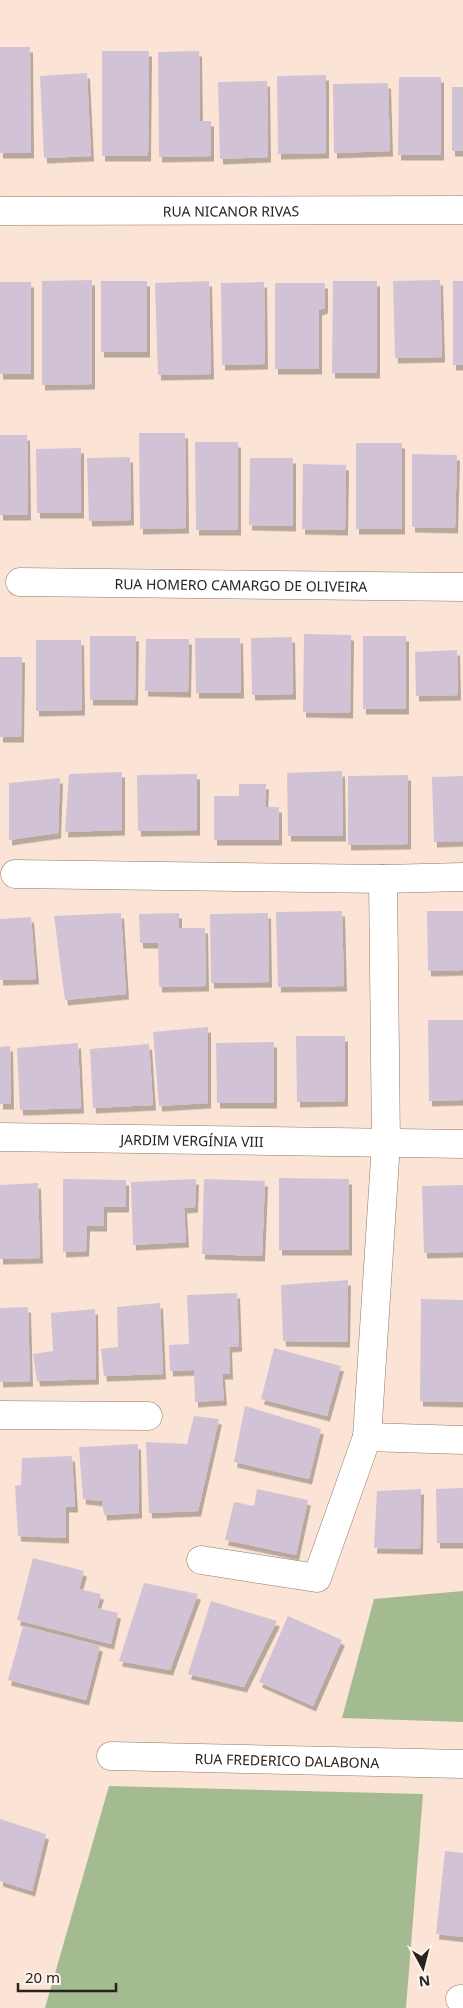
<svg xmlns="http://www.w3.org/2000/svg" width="463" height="2008" viewBox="0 0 463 2008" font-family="'Noto Sans',sans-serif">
<defs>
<filter id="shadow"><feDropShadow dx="3" dy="5.5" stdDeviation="0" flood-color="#0004"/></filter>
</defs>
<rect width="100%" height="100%" fill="#fbe4d5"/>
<g fill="#a4bb91">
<path d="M463 1591V1722L342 1718 374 1599Z"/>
<path d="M109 1786 423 1794 406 2008H45Z"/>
</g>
<g fill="#d2c2d6" filter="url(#shadow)">
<path d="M0 47H30L31 153H0Z"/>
<path d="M102 51H149L148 156H102Z"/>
<path d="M199 51 200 121H211V156L159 157 158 52Z"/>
<path d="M87 73 91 156 44 158 40 76Z"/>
<path d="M326 75V153L278 154 277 76Z"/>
<path d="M399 77H441V155H398Z"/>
<path d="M267 81 268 157 220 159 218 82Z"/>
<path d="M388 83 390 151 334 153 333 84Z"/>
<rect x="452" y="87" width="11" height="64"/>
<path d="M92 280V384L42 385V281Z"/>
<path d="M440 280 442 357 395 358 393 281Z"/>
<rect x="101" y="281" width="46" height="71"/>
<path d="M209 281 211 374 158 375 155 283Z"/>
<path d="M333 281H377V373H332Z"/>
<rect x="453" y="281" width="10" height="84"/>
<rect x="0" y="282" width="31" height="92"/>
<path d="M264 282 265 364 222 365 221 283Z"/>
<path d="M275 283H325V308L319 310V369H275Z"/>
<path d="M139 433H185L186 528 140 529Z"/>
<path d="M0 435H27L28 515H0Z"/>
<path d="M195 442H238V530H196Z"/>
<rect x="356" y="443" width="46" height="86"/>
<path d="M81 448V513H37L36 449Z"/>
<path d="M412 454 457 455 455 528 412 527Z"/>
<path d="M130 457 131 520 89 521 87 458Z"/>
<path d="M250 458H293V526L249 525Z"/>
<path d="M303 464 346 465 345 530 302 529Z"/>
<path d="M304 634 351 635 350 713 303 712Z"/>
<path d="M90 636H136L135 700H90Z"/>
<rect x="363" y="636" width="43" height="73"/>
<path d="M292 637 293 694 252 695 251 638Z"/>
<path d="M195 638H240L241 693H196Z"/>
<path d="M146 639H189L188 692 145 691Z"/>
<path d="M36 640H81L82 710 36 711Z"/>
<path d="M457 650 458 695 416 696 415 652Z"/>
<path d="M0 657H22L21 737H0Z"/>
<path d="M342 771 343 836H288L287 773Z"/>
<path d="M122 772V830L65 832 69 774Z"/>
<path d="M197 774V830L138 831 137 775Z"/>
<path d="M408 775V844L348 845V776Z"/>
<path d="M463 776V841L434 842 432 777Z"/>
<path d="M60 778 58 833 9 840V783Z"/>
<path d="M239 784H266L265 807H279V840H214V796H239Z"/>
<path d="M342 911 344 986 278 987 276 912Z"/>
<path d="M427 911H463V970L428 971Z"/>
<path d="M121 913 126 994 65 1000 54 916Z"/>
<path d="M179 913V928H205L206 986 159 987 158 943H140L139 914Z"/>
<path d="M268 913 269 982 211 983 210 914Z"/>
<path d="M31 917 36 979 0 980V919Z"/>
<path d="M428 1020H463V1100L429 1101Z"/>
<path d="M208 1027V1103L159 1106 153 1032Z"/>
<path d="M296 1036H345V1101L297 1102Z"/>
<path d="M274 1042V1103H217L216 1043Z"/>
<path d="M78 1043 81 1108 20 1110 17 1048Z"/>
<path d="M149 1044 153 1105 93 1108 90 1049Z"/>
<path d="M10 1046 11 1104H0V1047Z"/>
<path d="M279 1178 349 1179V1250H279Z"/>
<path d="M63 1179 126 1180V1207H104V1226H87L86 1251 63 1252Z"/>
<path d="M196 1179 195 1207 184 1208 186 1242 133 1245 131 1182Z"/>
<path d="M204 1179 265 1181 262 1256 202 1254Z"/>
<path d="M38 1183 40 1258 0 1259V1185Z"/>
<path d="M463 1185V1252L424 1253 422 1186Z"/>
<path d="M348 1280 347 1342 283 1341 281 1285Z"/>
<path d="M237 1293 239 1346 229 1347 230 1374H222L224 1400 195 1402 194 1370 170 1371 169 1345 189 1344 187 1295Z"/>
<path d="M421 1299 463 1300V1402L420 1401Z"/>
<path d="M160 1303 163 1374 104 1376 101 1349 118 1347 117 1307Z"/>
<path d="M28 1307 30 1381 0 1382V1308Z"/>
<path d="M95 1309 96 1379 37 1381 33 1354 53 1351 51 1313Z"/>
<path d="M274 1348 341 1366 327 1416 261 1399Z"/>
<path d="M245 1406 321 1429 309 1479 234 1462Z"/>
<path d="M194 1416 219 1419 198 1511 149 1513 146 1442 187 1444Z"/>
<path d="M138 1444 139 1513 104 1515 102 1501 83 1499 79 1447Z"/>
<path d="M72 1456 75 1507H66V1538L18 1536 15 1486 21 1485 22 1458Z"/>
<path d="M463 1488V1543H437L436 1489Z"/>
<path d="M257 1489 308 1500 296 1555 225 1540 234 1502 254 1506Z"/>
<path d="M421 1489 420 1549 374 1548 377 1491Z"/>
<path d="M33 1558 84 1571 79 1589 101 1594 97 1608 118 1613 111 1644 17 1620Z"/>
<path d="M144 1583 198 1594 170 1670 119 1661Z"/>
<path d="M211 1601 277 1621 244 1687 188 1674Z"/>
<path d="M288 1616 342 1640 313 1706 259 1682Z"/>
<path d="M23 1626 100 1646 86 1700 8 1680Z"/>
<path d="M0 1819 46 1834 32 1891 0 1881Z"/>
<path d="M445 1851 463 1853V1937L436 1934Z"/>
</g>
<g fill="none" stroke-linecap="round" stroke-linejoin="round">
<defs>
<g id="minor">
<path id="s1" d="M0 211 463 210"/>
<path id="s2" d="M20 582 463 587"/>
<path d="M15 874 383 879 463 877"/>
<path id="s3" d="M0 1137 463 1144"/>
<path d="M0 1415 148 1416"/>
<path d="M367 1437 463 1440"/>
<path d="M201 1560 317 1578 367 1437 386 1143 383 879"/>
<path id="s4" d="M111 1756 463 1764"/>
<path d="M460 1999 463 2000"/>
</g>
</defs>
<use href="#minor" stroke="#8d796b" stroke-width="29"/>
<use href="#minor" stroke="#fff" stroke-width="28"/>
</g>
<g text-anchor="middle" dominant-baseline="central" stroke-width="5" stroke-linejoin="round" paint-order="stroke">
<g font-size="14" fill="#2a221d" stroke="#fdf4ee">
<text stroke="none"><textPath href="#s1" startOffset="231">RUA NICANOR RIVAS</textPath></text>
<text stroke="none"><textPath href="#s2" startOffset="221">RUA HOMERO CAMARGO DE OLIVEIRA</textPath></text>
<text stroke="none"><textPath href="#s3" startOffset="192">JARDIM VERGÍNIA VIII</textPath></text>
<text stroke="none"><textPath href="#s4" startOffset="176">RUA FREDERICO DALABONA</textPath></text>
</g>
</g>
<g transform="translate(423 1968) rotate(173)" stroke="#fdf4ee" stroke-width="4" paint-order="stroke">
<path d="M0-4L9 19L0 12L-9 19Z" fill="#2a221d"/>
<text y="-8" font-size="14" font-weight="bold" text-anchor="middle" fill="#2a221d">N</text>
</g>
<path d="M18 1983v8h98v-8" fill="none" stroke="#2a221d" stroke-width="2.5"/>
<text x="25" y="1983" font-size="15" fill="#2a221d" stroke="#fdf4ee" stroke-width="4" paint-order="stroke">20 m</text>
</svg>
